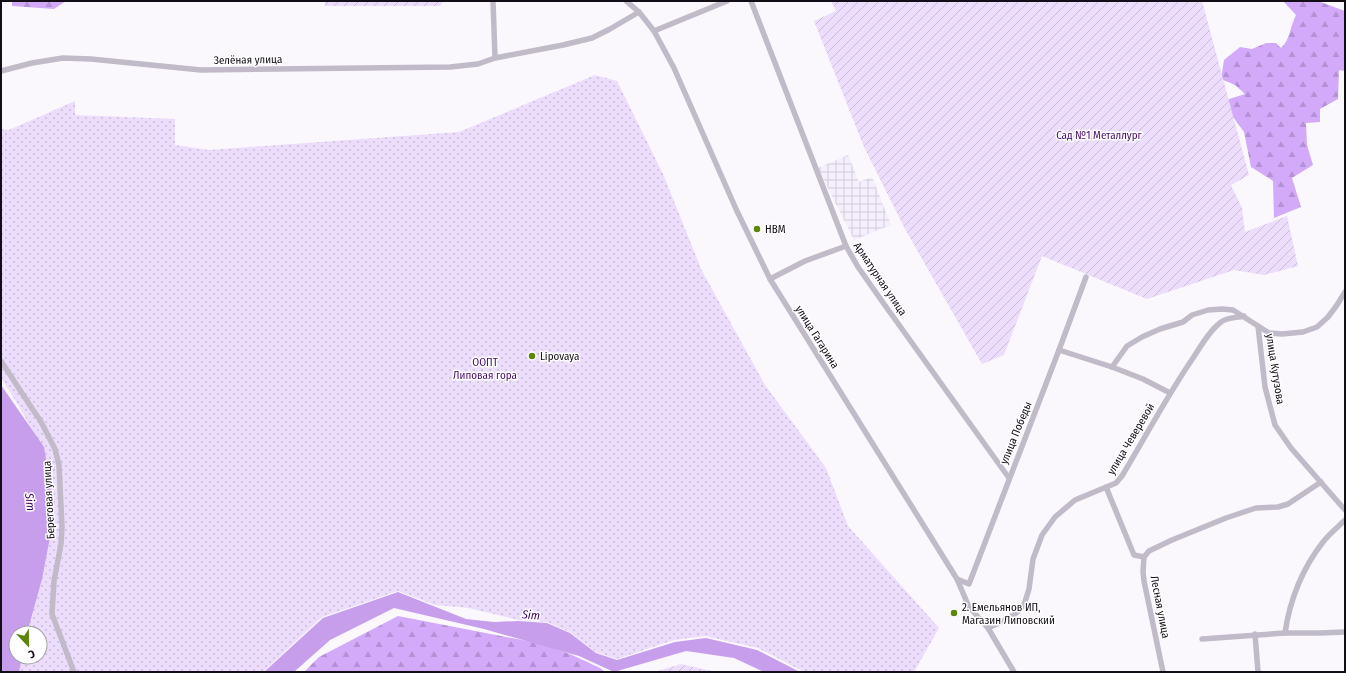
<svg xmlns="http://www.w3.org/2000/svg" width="1346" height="673" viewBox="0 0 1346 673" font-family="'Fira Sans Condensed',sans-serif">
<defs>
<pattern id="industrial-grid" width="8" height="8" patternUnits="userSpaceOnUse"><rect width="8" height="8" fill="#f5eefd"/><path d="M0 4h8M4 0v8" fill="none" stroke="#d1cbd8"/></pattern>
<pattern id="forest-firs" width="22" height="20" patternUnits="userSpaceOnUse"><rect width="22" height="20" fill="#d3aaf9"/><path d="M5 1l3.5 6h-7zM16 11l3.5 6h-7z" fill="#b491d5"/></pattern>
<pattern id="park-dots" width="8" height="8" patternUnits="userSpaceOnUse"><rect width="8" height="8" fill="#ecddfc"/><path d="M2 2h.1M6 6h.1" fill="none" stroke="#c9bcd7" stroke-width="1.8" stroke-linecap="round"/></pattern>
<pattern id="garden-furrows" width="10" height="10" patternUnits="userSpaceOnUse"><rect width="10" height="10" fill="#ecddfc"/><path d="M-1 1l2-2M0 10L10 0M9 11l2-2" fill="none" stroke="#c9bcd7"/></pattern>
</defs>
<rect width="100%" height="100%" fill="#faf7fd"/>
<path fill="url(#industrial-grid)" d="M848 155 859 182 872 177 891 225 854 240 818 168Z"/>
<g fill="url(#forest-firs)">
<path d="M12 1H66L54 9 12 6Z"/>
<path d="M1283 1H1318L1345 11V71L1339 70 1338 99 1320 109V122L1306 123 1307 145 1313 165 1292 178 1301 207 1274 218 1273 181 1251 167 1244 132 1231 114 1226 100 1245 94 1235 85 1221 79 1224 60 1240 47 1252 49 1266 43H1276L1281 48C1290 40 1290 27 1296 15Z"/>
<path d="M398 616 543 644 570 654 600 668 605 672H304L319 657Z"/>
</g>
<path fill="url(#park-dots)" d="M595 75 617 81 663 174 702 271 765 385 826 468 848 526 939 628 914 672H804L758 648 705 636 674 640 617 659 596 652 570 632 547 622 518 620 469 608 435 605 398 591 322 617 263 672H17L20 657H40V633H25L40 445 19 406 1 378V129L9 130 75 101V115L175 119V145L209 150 459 132Z"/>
<g fill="url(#garden-furrows)">
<path d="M325 1H443L440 6H325Z"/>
<path d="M831 1H1202L1249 175 1231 185 1242 208 1245 232 1287 216 1298 266 1264 275 1234 270 1147 299 1042 256 1004 355 982 364 905 229 864 147 814 21 836 11Z"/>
<path d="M681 664 716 672H654Z"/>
</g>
<g fill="#c79eec">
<path d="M1 385 44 447 50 483 52 527 42 579 27 633H16V657H22L19 672H1Z"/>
<path d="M398 592 466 619 494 622 518 621 547 623 570 633 596 653 617 660 675 642 706 638 757 650 800 672H764L734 658 686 651 614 672 579 656 484 629 394 608 330 640 294 672H264L323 618Z"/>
</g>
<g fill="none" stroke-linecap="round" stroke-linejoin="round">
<g stroke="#c1bac8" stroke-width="5.5">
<path d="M493 1 495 58"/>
<path d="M626 1 639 12 654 31 674 68 736 209 770 279 957 579 969 607 988 628 1014 672"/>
<path d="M751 1 846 246 858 267 884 304 1009 478"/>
<path d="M654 31 727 1"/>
<path d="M1 71 32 63 63 58 91 59 201 70 450 67 478 64 495 58 563 45 592 38 610 29 639 12"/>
<path d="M770 279 805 261 846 246"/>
<path d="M1258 326 1265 387 1275 425 1291 448 1345 510"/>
<path d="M1059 350 1112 367 1143 379 1170 393"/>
<path d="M1 361 33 410 40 420 55 449 59 465 62 527 61 544 54 581 52 614 74 672"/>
<path d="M1112 367 1127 346 1142 337 1160 329 1183 322 1192 315 1208 310 1222 309 1233 310 1269 333 1282 334 1303 332 1317 327 1328 317 1337 305 1345 292"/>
<path d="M1106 487 1134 555 1144 557 1143 572 1144 581 1163 672"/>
<path d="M1144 557 1149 551 1172 540 1226 518 1256 508 1278 507 1288 504 1321 482"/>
<path d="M957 579 969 584 1059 350 1086 277"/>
<path d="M988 628 1008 619 1016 613 1024 605 1029 589 1033 559 1042 535 1055 517 1075 500 1116 483 1122 476C1146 436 1167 396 1193 358 1201 346 1209 331 1221 322 1227 317 1237 318 1244 316"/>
<path d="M1285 633C1290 599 1302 569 1323 542 1329 534 1338 527 1345 520"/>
<path d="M1255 634 1258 672"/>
<path d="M1202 639 1285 633H1320L1345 632"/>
</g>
</g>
<g fill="#5e850a" stroke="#fff" stroke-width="1.5">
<circle cx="757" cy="229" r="4"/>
<circle cx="532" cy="356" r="4"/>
<circle cx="954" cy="613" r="4"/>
</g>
<g text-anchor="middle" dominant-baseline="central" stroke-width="3" stroke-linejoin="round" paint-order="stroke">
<g font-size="11" fill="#120d17" stroke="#fff">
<text transform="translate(248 60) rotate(-1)">Зелёная улица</text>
<text transform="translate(880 279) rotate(56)">Арматурная улица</text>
<text transform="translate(817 337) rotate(58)">улица Гагарина</text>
<text transform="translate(1275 369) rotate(81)">улица Кутузова</text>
<text transform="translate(1016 433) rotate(-68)">улица Победы</text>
<text transform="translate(1131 439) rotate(-59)">улица Чеверевой</text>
<text transform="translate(49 500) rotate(-93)">Береговая улица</text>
<text transform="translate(1160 607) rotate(79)">Лесная улица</text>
</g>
<g font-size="11" fill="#470e6a" stroke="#fff">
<text x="1099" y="135">Сад №1 Металлург</text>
<text x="485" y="362">ООПТ<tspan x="485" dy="13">Липовая гора</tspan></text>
</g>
<g font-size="11" fill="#120d17" stroke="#fff" text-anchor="start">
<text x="765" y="229">НВМ</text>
<text x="540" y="356">Lipovaya</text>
<text x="962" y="607">2. Емельянов ИП,<tspan x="962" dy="13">Магазин Липовский</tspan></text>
</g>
<g font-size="12" font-style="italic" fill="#410463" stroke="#fff">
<text transform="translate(30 502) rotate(83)">Sim</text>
<text transform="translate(531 615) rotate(5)">Sim</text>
</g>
</g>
<rect width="1346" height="673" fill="none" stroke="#120d17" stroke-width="4"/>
<g transform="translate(28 645) rotate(158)"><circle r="19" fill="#ffffff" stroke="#a09ea2"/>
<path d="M0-3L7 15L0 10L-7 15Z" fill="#5e850a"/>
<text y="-6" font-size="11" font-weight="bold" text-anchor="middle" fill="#120d17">С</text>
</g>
</svg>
